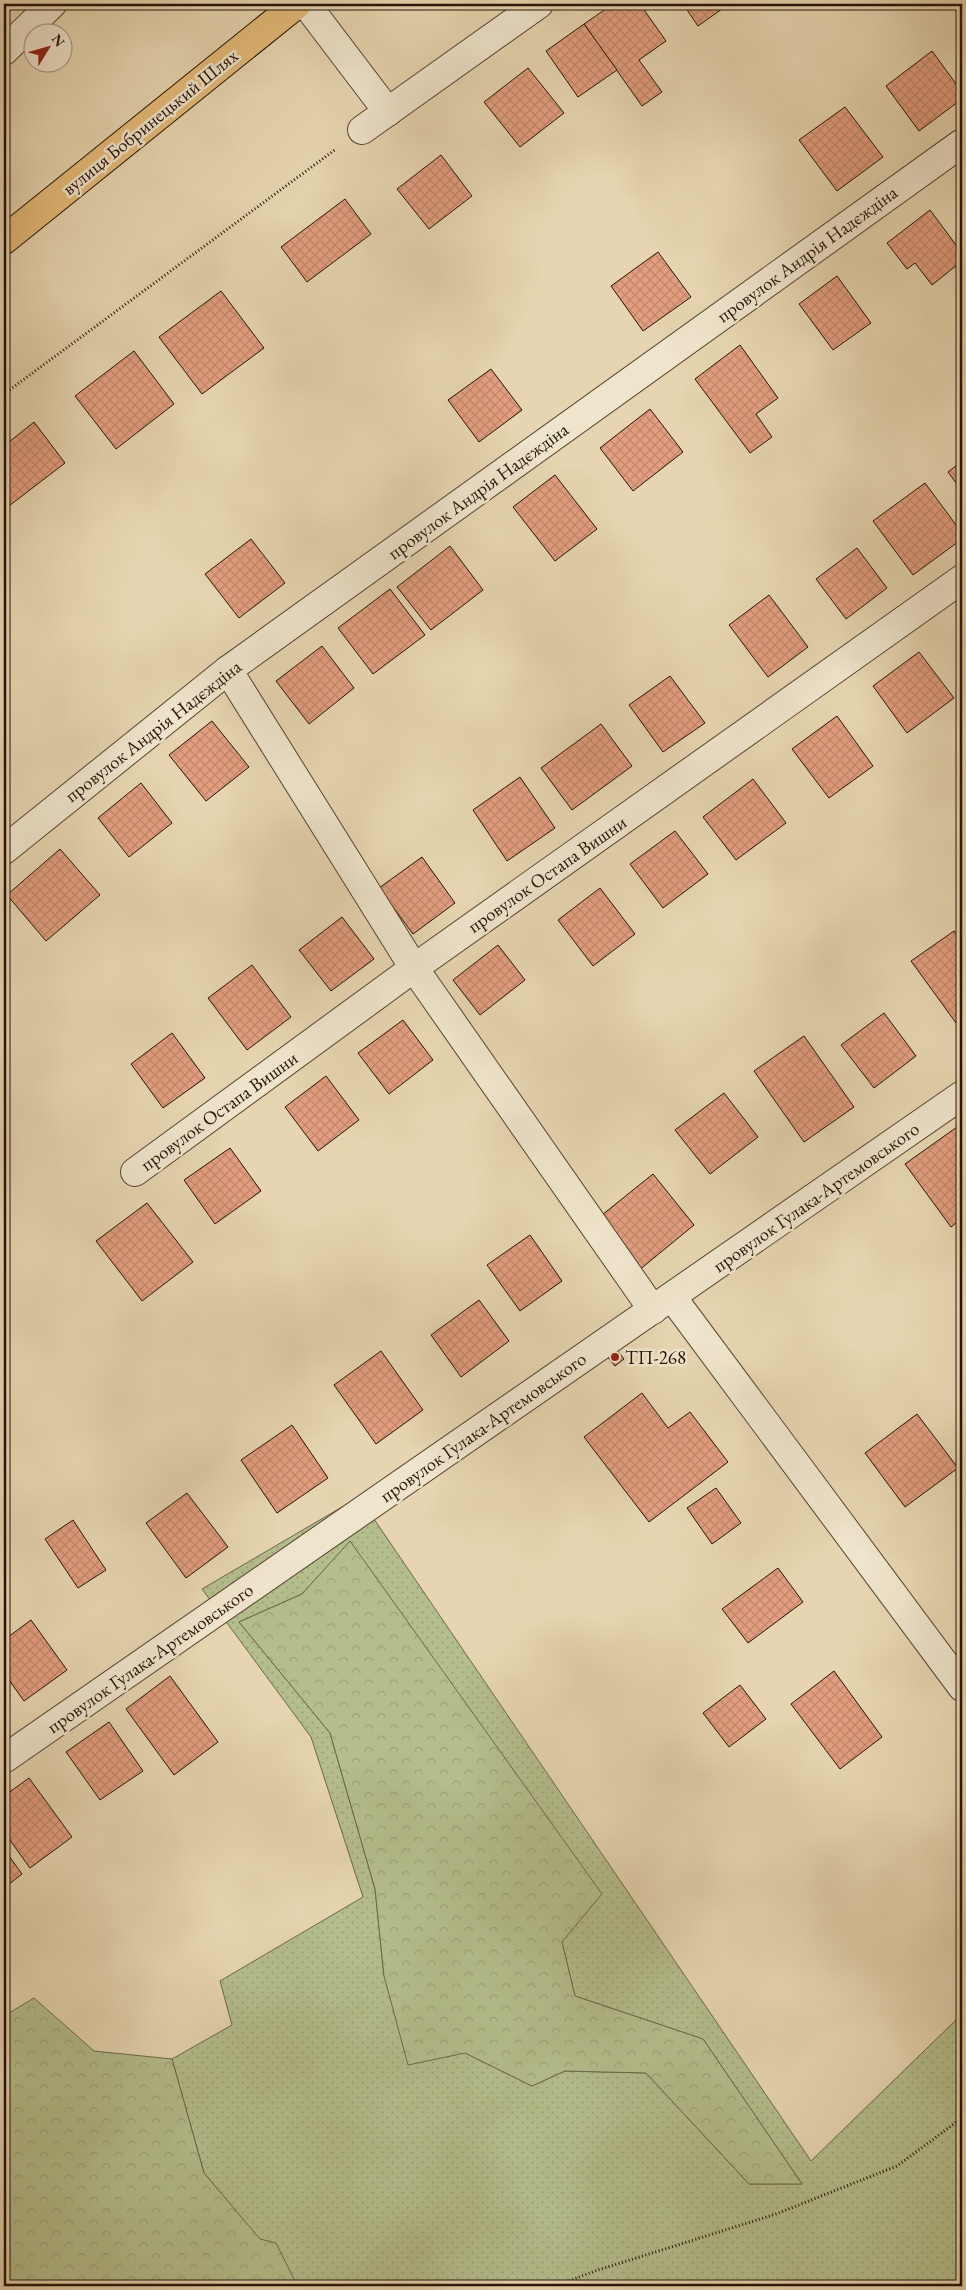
<svg xmlns="http://www.w3.org/2000/svg" width="966" height="2290" viewBox="0 0 966 2290" font-family="'EB Garamond',serif">
<defs>
<pattern id="grass-dots" width="8" height="8" patternUnits="userSpaceOnUse" patternTransform="scale(1.25)"><rect width="8" height="8" fill="#b4bd8c"/><path d="M2 2h.1M6 6h.1" fill="none" stroke="#9ba277" stroke-width="1.8" stroke-linecap="round"/></pattern>
<pattern id="forest-crowns" width="20" height="18" patternUnits="userSpaceOnUse" patternTransform="scale(1.25)"><rect width="20" height="18" fill="#b4bd8c"/><path d="M2 6a3 3 0 1 1 6 0M12 15a3 3 0 1 1 6 0" fill="none" stroke="#9ba277"/></pattern>
<pattern id="building-cross-hatch" width="8" height="8" patternUnits="userSpaceOnUse" patternTransform="scale(1.25)"><rect width="8" height="8" fill="#e29e7f"/><path d="M0 0l8 8M0 8l8-8" fill="none" stroke="#c2876c"/></pattern>
</defs>
<rect width="100%" height="100%" fill="#e6d5b0"/>
<filter id="stains"><feTurbulence type="fractalNoise" baseFrequency=".004" numOctaves="4"/><feColorMatrix values="0 0 0 0 .2 0 0 0 0 .09 0 0 0 0 .02 0 0 0 .5 -.17"/></filter>
<radialGradient id="worn" r=".72"><stop offset=".6" stop-color="#630" stop-opacity="0"/><stop offset="1" stop-color="#630" stop-opacity=".3"/></radialGradient>
<path fill="url(#grass-dots)" stroke="#6c684a" fill-rule="evenodd" d="M359 1497 811 2161 962 2014V2286H291L296 2283 204 2173 172 2059 232 2025 220 1981 363 1897 311 1737 202 1589ZM350 1542 562 1942 575 1996 703 2039 802 2184H749L646 2073 565 2071 532 2086 465 2053 384 1976 375 1889 330 1733 239 1622 302 1594Z"/>
<g fill="url(#forest-crowns)" stroke="#6c684a">
<path d="M350 1541 602 1894 562 1942 575 1996 703 2039 802 2184H749L646 2073 565 2071 532 2086 465 2053 408 2065 384 1976 375 1889 330 1733 239 1622 302 1594Z"/>
<path d="M34 1998 94 2051 172 2059 204 2173 260 2239 276 2243 296 2283 291 2286H5L4 2016Z"/>
</g>
<g fill="url(#building-cross-hatch)" stroke="#251307">
<path d="M613 4H640L666 41 639 60 662 92 642 106 584 24Z"/>
<path d="M683 4H729L698 26Z"/>
<path d="M584 24 617 70 578 97 546 51Z"/>
<path d="M932 51 962 92V99L919 131 886 86Z"/>
<path d="M528 68 564 113 520 147 484 102Z"/>
<path d="M845 107 883 157 837 191 799 140Z"/>
<path d="M441 155 472 196 429 229 397 189Z"/>
<path d="M345 199 371 234 307 282 281 247Z"/>
<path d="M930 210 962 253V261L932 285 915 263 907 269 887 243Z"/>
<path d="M658 252 691 297 643 331 611 286Z"/>
<path d="M837 276 871 323 833 350 799 304Z"/>
<path d="M221 291 264 348 202 394 159 337Z"/>
<path d="M740 345 778 398 756 414 772 437 750 453 695 379Z"/>
<path d="M134 351 174 404 116 449 75 396Z"/>
<path d="M491 369 522 410 479 442 448 400Z"/>
<path d="M650 409 683 452 633 491 600 448Z"/>
<path d="M34 422 65 463 5 509 4 446Z"/>
<path d="M962 461V491L948 472Z"/>
<path d="M555 475 597 529 555 561 513 507Z"/>
<path d="M925 483 962 533V539L913 575 873 521Z"/>
<path d="M251 539 285 583 239 618 205 574Z"/>
<path d="M450 546 483 590 431 630 397 587Z"/>
<path d="M857 548 887 588 846 619 816 579Z"/>
<path d="M390 589 425 635 373 674 338 628Z"/>
<path d="M769 595 808 647 768 677 729 625Z"/>
<path d="M322 646 354 688 309 724 276 681Z"/>
<path d="M919 652 954 698 907 733 873 686Z"/>
<path d="M670 676 705 723 663 752 629 705Z"/>
<path d="M837 716 873 766 829 798 792 749Z"/>
<path d="M212 721 249 767 206 801 169 755Z"/>
<path d="M601 724 632 766 572 810 541 768Z"/>
<path d="M520 777 555 828 507 861 473 810Z"/>
<path d="M753 779 786 823 736 860 703 817Z"/>
<path d="M141 783 172 823 129 857 98 818Z"/>
<path d="M675 831 708 874 663 908 630 864Z"/>
<path d="M60 849 100 895 46 941 7 895Z"/>
<path d="M422 857 455 903 413 934 379 888Z"/>
<path d="M600 888 635 934 593 966 558 920Z"/>
<path d="M342 917 374 959 331 991 299 950Z"/>
<path d="M954 931 962 942V1025L959 1027 911 961Z"/>
<path d="M498 945 525 980 480 1015 453 980Z"/>
<path d="M252 965 291 1017 247 1050 208 998Z"/>
<path d="M884 1013 916 1056 874 1088 841 1045Z"/>
<path d="M403 1020 433 1060 389 1094 358 1053Z"/>
<path d="M172 1033 205 1078 163 1108 131 1064Z"/>
<path d="M804 1036 854 1107 804 1142 754 1071Z"/>
<path d="M326 1076 359 1120 318 1151 285 1107Z"/>
<path d="M724 1093 758 1137 710 1174 675 1130Z"/>
<path d="M957 1127 962 1134V1218L951 1227 905 1164Z"/>
<path d="M230 1148 261 1191 215 1224 184 1180Z"/>
<path d="M653 1174 694 1225 638 1271 597 1219Z"/>
<path d="M147 1203 193 1262 142 1301 96 1241Z"/>
<path d="M530 1235 562 1281 520 1311 487 1265Z"/>
<path d="M479 1300 509 1341 461 1377 431 1335Z"/>
<path d="M615 1348 624 1359 615 1366 606 1355Z"/>
<path d="M381 1351 423 1410 376 1444 334 1385Z"/>
<path d="M642 1393 668 1428 690 1412 728 1462 649 1522 584 1437Z"/>
<path d="M917 1414 958 1468 905 1507 865 1453Z"/>
<path d="M292 1425 328 1478 277 1513 241 1460Z"/>
<path d="M716 1488 741 1523 712 1544 687 1508Z"/>
<path d="M187 1493 228 1547 186 1578 146 1523Z"/>
<path d="M73 1520 106 1570 78 1588 45 1539Z"/>
<path d="M778 1568 803 1602 748 1643 722 1609Z"/>
<path d="M31 1620 67 1670 24 1701 4 1673V1640Z"/>
<path d="M834 1671 882 1737 840 1769 791 1704Z"/>
<path d="M170 1676 218 1742 174 1775 126 1709Z"/>
<path d="M740 1685 766 1719 729 1747 703 1713Z"/>
<path d="M109 1722 143 1771 100 1800 66 1752Z"/>
<path d="M29 1778 72 1837 30 1868 4 1832V1796Z"/>
<path d="M4 1849 22 1874 4 1888Z"/>
</g>
<g fill="none" stroke-linecap="round" stroke-linejoin="round">
<defs>
<g id="minor">
<path d="M306 4 388 112"/>
<path d="M4 51 52 4"/>
<path d="M362 130 539 4"/>
<path d="M228 670 414 968 653 1310"/>
<path d="M4 850 228 670 962 143"/>
<path d="M135 1172 414 968 962 579"/>
<path d="M672 1297 962 1687"/>
<path d="M4 1759 962 1095"/>
</g>
<path id="major" d="M4 240 297 4"/>
</defs>
<use href="#minor" stroke="#554431" stroke-width="30"/>
<use href="#major" stroke="#251307" stroke-width="30"/>
<g stroke="#251307" stroke-width="3" stroke-dasharray="1 2.5" stroke-linecap="butt">
<path d="M4 394 336 149"/>
<path d="M556 2286 595 2271 776 2214 897 2166 962 2118"/>
</g>
<use href="#minor" stroke="#efe4cc" stroke-width="28"/>
<use href="#major" stroke="#e3ba78" stroke-width="28"/>
</g>
<circle fill="#8f2418" stroke="#efe4cc" stroke-width="2" cx="615" cy="1357" r="5"/>
<g text-anchor="middle" dominant-baseline="central" stroke-width="5" stroke-linejoin="round" paint-order="stroke">
<g font-size="19" fill="#251307" stroke="#efe4cc">
<text transform="translate(150 122) rotate(-39)">вулиця Бобринецький Шлях</text>
<text transform="translate(807 254) rotate(-36)">провулок Андрія Надєждіна</text>
<text transform="translate(478 491) rotate(-36)">провулок Андрія Надєждіна</text>
<text transform="translate(153 731) rotate(-38)">провулок Андрія Надєждіна</text>
<text transform="translate(547 874) rotate(-35)">провулок Остапа Вишни</text>
<text transform="translate(219 1111) rotate(-36)">провулок Остапа Вишни</text>
<text transform="translate(816 1197) rotate(-35)">провулок Гулака-Артемовського</text>
<text transform="translate(483 1427) rotate(-35)">провулок Гулака-Артемовського</text>
<text transform="translate(150 1658) rotate(-35)">провулок Гулака-Артемовського</text>
</g>
<g font-size="19" fill="#251307" stroke="#efe4cc" text-anchor="start">
<text x="625" y="1357">ТП-268</text>
</g>
</g>
<rect width="966" height="2290" fill="none" stroke="#e6d5b0" stroke-width="20"/>
<rect x="5" y="5" width="956" height="2280" fill="none" stroke="#251307" stroke-width="2.5"/>
<rect x="10" y="10" width="946" height="2270" fill="none" stroke="#251307"/>
<g transform="translate(48 48) rotate(53)"><circle r="24" fill="#efe4cc" stroke="#9e907d"/>
<path d="M0-4L9 19L0 12L-9 19Z" fill="#8f2418"/>
<text y="-8" font-size="14" font-weight="bold" text-anchor="middle" fill="#251307">N</text>
</g>
<rect width="100%" height="100%" filter="url(#stains)"/>
<rect width="100%" height="100%" fill="url(#worn)"/>
</svg>
